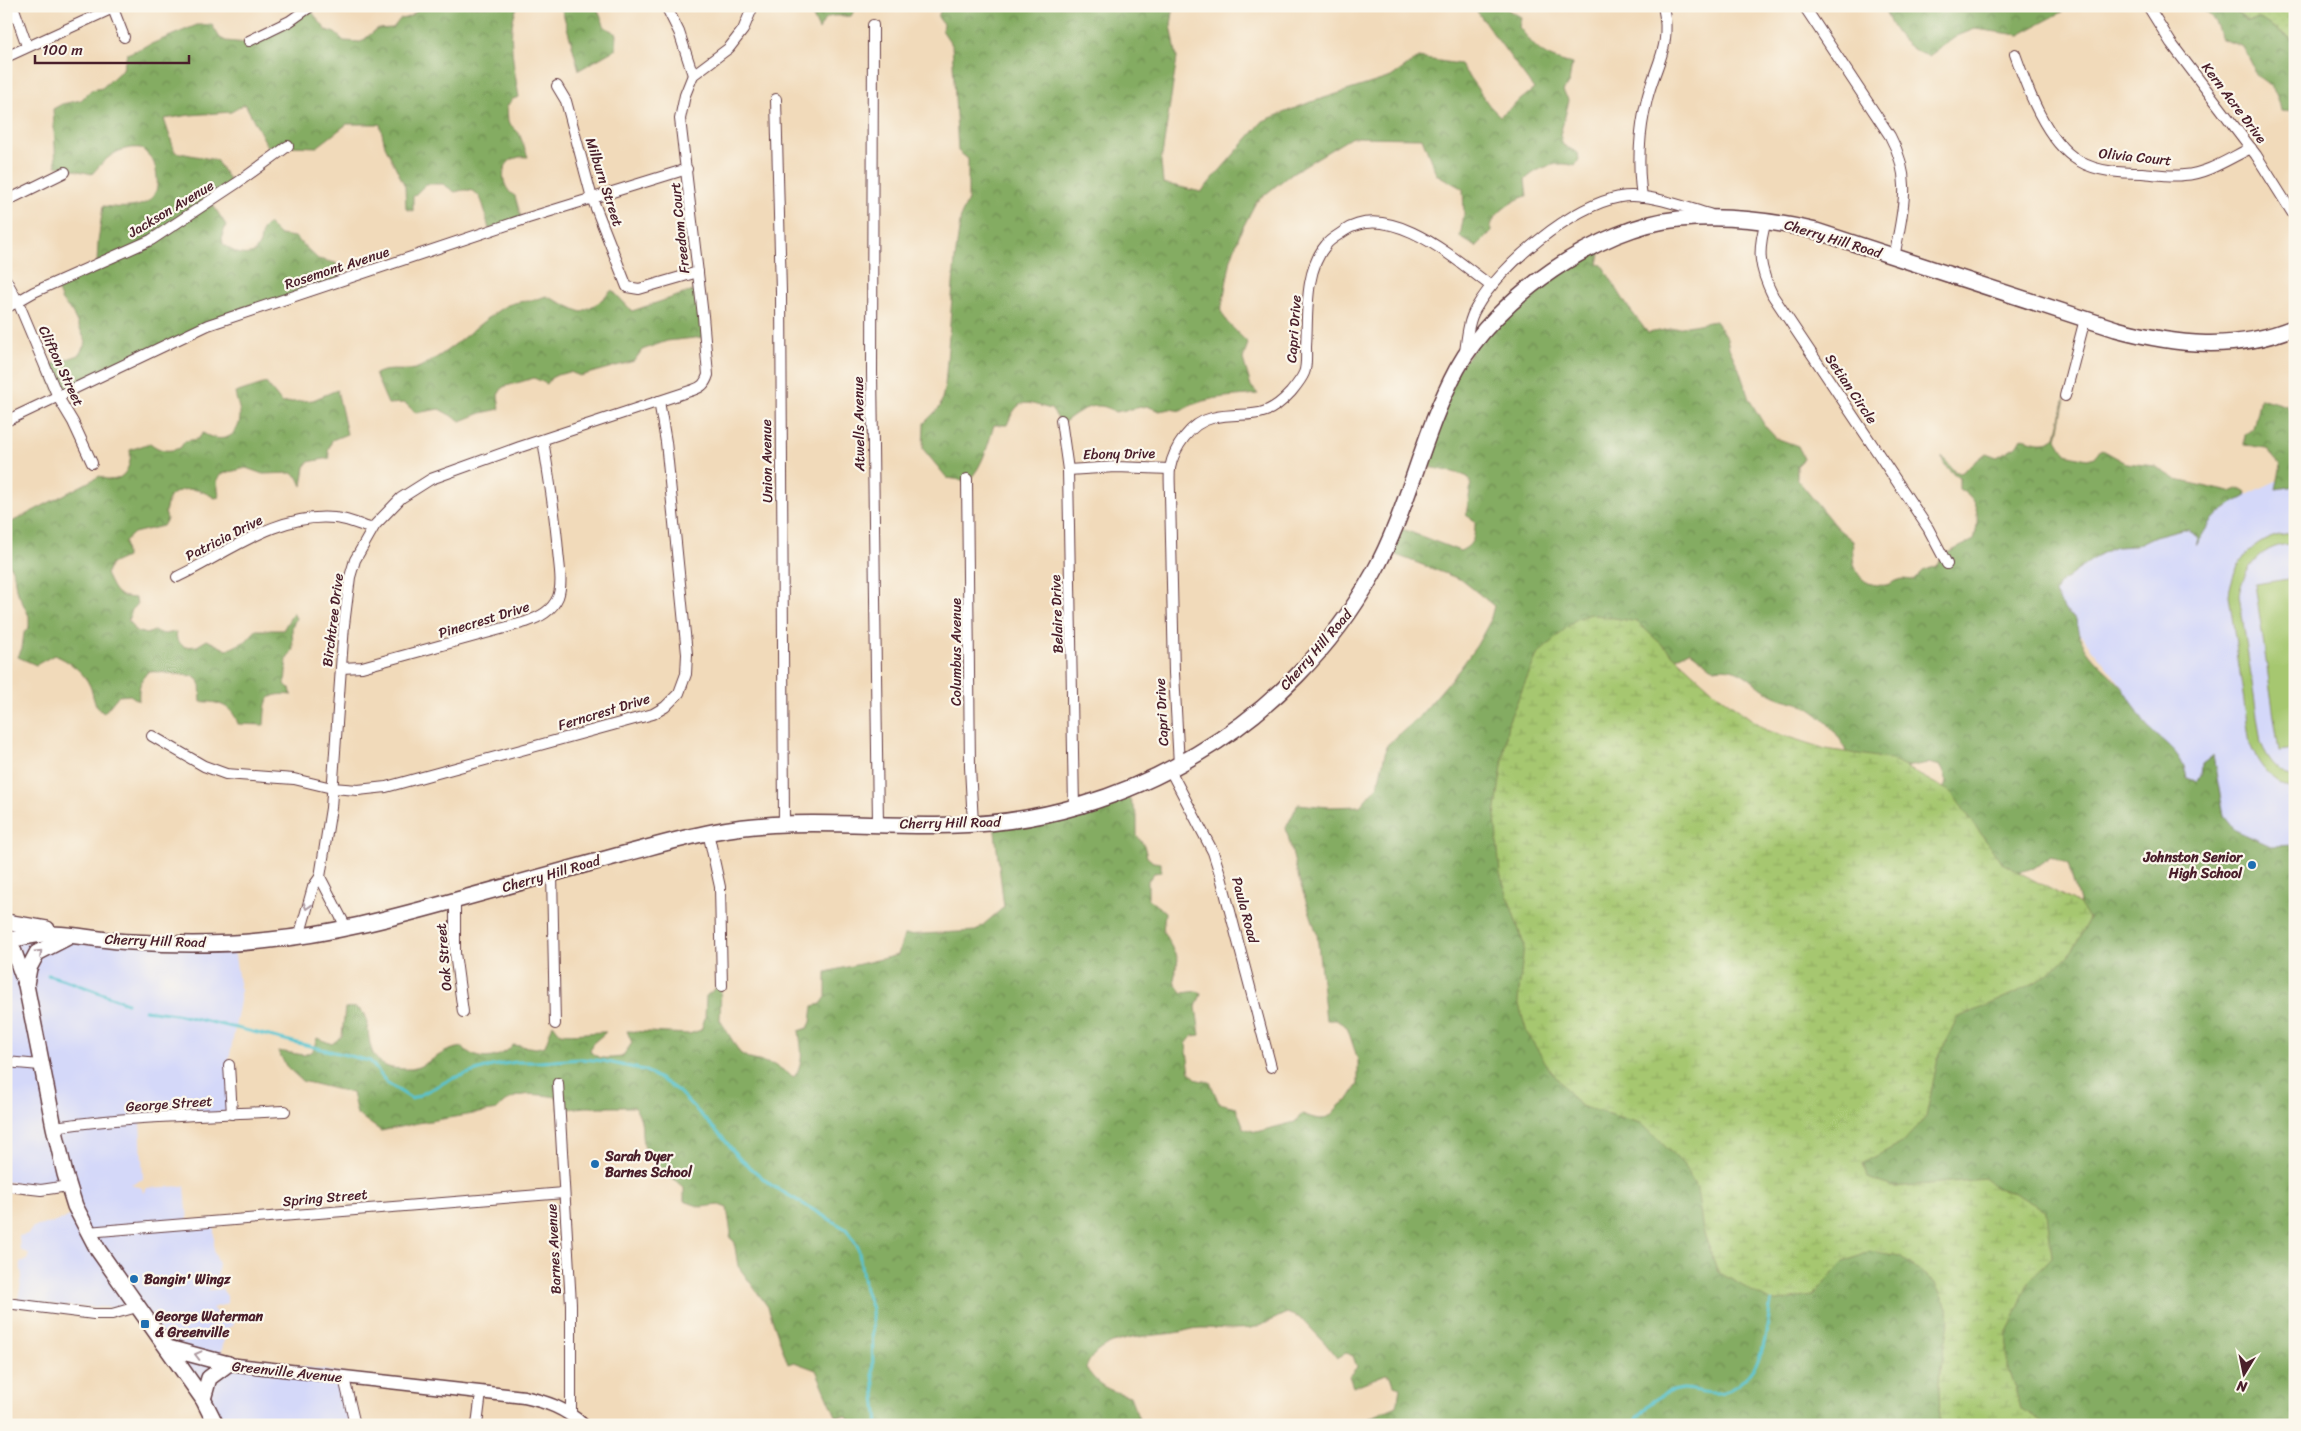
<svg xmlns="http://www.w3.org/2000/svg" width="2301" height="1431" viewBox="0 0 2301 1431" font-family="Sriracha,sans-serif">
<defs>
<pattern id="green-dots" width="8" height="8" patternUnits="userSpaceOnUse" patternTransform="scale(1.25)"><rect width="8" height="8" fill="#a6c770"/><path d="M2 2h.1M6 6h.1" fill="none" stroke="#90aa61" stroke-width="1.8" stroke-linecap="round"/></pattern>
<pattern id="forest-crowns" width="20" height="18" patternUnits="userSpaceOnUse" patternTransform="scale(1.25)"><rect width="20" height="18" fill="#84ac62"/><path d="M2 6a3 3 0 1 1 6 0M12 15a3 3 0 1 1 6 0" fill="none" stroke="#6e8b51"/></pattern>
<pattern id="wetland-marsh" width="20" height="14" patternUnits="userSpaceOnUse" patternTransform="scale(1.25)"><rect width="20" height="14" fill="#a6c770"/><path d="M1 5h8M5 5V1M11 12h8M15 12V8" fill="none" stroke="#90aa61"/></pattern>
</defs>
<rect width="100%" height="100%" fill="#fbf7ec"/>
<filter id="ink" filterUnits="userSpaceOnUse"><feTurbulence type="fractalNoise" baseFrequency=".02" numOctaves="2"/><feDisplacementMap in="SourceGraphic" scale="10" xChannelSelector="R" yChannelSelector="G"/><feConvolveMatrix kernelMatrix="1 2 1 2 8 2 1 2 1" color-interpolation-filters="sRGB"/></filter>
<filter id="wash" filterUnits="userSpaceOnUse"><feTurbulence type="fractalNoise" baseFrequency=".0096" numOctaves="4" result="noise"/><feDisplacementMap in="SourceGraphic" scale="20" xChannelSelector="R" yChannelSelector="G"/><feGaussianBlur stdDeviation="1.12" result="paint"/><feColorMatrix in="noise" values="0 0 0 0 0 0 0 0 0 0 0 0 0 0 0 0 0 1.4 0 .05"/><feComposite in="paint" operator="in"/></filter>
<g filter="url(#wash)">
<rect width="100%" height="100%" fill="#f1daba"/>
<g fill="#d4d8f9">
<path d="M2295 472V1043L2123 687 2029 571 2173 530Z"/>
<path d="M41 939 233 944 240 988V1001L229 1060 232 1111 140 1121 143 1179 131 1184 142 1188 143 1193 147 1188 185 1186 188 1223H214V1252L219 1264 216 1282 207 1290 222 1289 227 1296V1304L212 1308 218 1313 234 1318V1325L227 1328 221 1353 243 1358 343 1373 355 1425H218L159 1335 129 1308 63 1306 18 1300 22 1277 20 1262 27 1260 29 1254 20 1250 19 1236 28 1234 33 1227 59 1221 76 1213 65 1186 6 1182V944Z"/>
</g>
<path fill="url(#green-dots)" stroke="#78734e" d="M2234 6H2295V41L2273 27 2248 21 2234 11Z"/>
<g fill="url(#forest-crowns)" stroke="#676646" fill-rule="evenodd">
<path d="M419 6H518C505 28 515 73 519 97L513 99 507 106 508 122 519 133 528 157C525 157 520 156 516 158 499 162 500 188 515 196L522 220 489 229C483 207 484 183 455 192L443 184H426L413 197V211L406 209 405 186 385 146 380 124H347L317 147 288 146 275 155 267 145 245 104 231 112 190 115 164 119 175 152 216 160 233 185 211 202 226 225 222 237 223 244C234 252 240 257 254 253L260 243 262 230 268 224 280 235 295 237 318 259 336 263 341 282 207 326 58 398 44 367 79 355 86 342 72 312 62 301 55 284 97 264 98 242 103 206C126 209 161 210 157 177 155 161 153 159 141 148 118 146 106 158 92 174L56 166 53 109 62 104 81 100 91 90 102 88 123 69 127 54 197 25H212L220 38 226 41 247 43 309 8 326 30 335 33 344 41 361 42 377 29 393 28 400 19C408 18 416 15 419 6Z"/>
<path d="M561 6H596L605 27 617 34 616 49 579 70Z"/>
<path d="M813 6H857L851 16C833 17 827 11 819 30L813 17Z"/>
<path d="M942 6H1174L1171 25 1177 58 1161 162 1163 183 1201 192 1263 121 1308 103 1391 77 1418 58 1460 64 1489 105 1500 116 1534 89 1473 6H1507L1508 10 1521 17 1519 27C1538 51 1541 56 1572 64L1569 82 1563 91 1569 101 1560 135 1563 145 1578 153 1579 160 1575 166C1558 160 1536 168 1525 180L1527 196C1514 199 1488 216 1491 232L1476 247 1460 237 1464 214 1463 189 1436 174 1422 138 1352 137 1292 173 1256 202 1240 233 1231 259 1221 311 1227 322 1248 343 1243 359 1251 386 1258 394C1231 397 1204 396 1181 411L1170 409 1159 411 1147 406 1115 412C1096 398 1078 411 1062 424L1051 409C1024 402 1019 396 1007 425H994C988 444 983 467 968 481L947 478 923 449 924 423 940 407 945 386 955 259 961 215 968 200V159L958 151 952 45 942 30 943 24 938 17Z"/>
<path d="M1884 6H2057L2062 12 2019 35 1975 29 1957 36 1929 56C1906 50 1890 29 1884 6Z"/>
<path d="M2191 6H2234V11L2247 21 2260 19 2295 41V112L2281 111C2278 92 2271 84 2255 75L2253 66 2243 47 2220 38C2217 21 2209 9 2191 6Z"/>
<path d="M1602 243 1598 264 1602 265 1628 307 1648 333 1715 321 1727 338 1729 348 1739 369 1749 399 1765 426 1776 438 1798 446 1804 459 1797 466V479L1837 528 1853 541C1851 566 1857 588 1887 585 1892 584 1893 581 1898 580 1902 578 1909 580 1914 580L1923 571 1936 566 1943 555 1974 540C1979 519 1981 501 1959 489V477C1951 472 1942 465 1942 456L1954 471 1961 473 1986 453 1997 457 2018 445 2022 438C2035 441 2045 446 2056 437L2065 397 2057 439 2066 454 2087 459 2095 457 2101 449 2126 463 2155 466 2177 480 2230 492 2240 488 2246 492 2245 497C2217 511 2211 519 2196 546L2198 537 2189 529H2182L2155 536 2134 546 2116 547 2100 554 2059 584 2055 594 2066 612 2076 619C2079 654 2103 665 2124 689 2132 699 2136 712 2144 722 2161 743 2181 748 2187 778L2196 781 2201 776 2202 764 2213 756 2224 816 2235 830 2271 846 2295 845V1425H2226L2218 1422 2213 1425H1354L1397 1406 1400 1387 1394 1385 1391 1376 1386 1374 1353 1387 1349 1376 1357 1367 1353 1356 1346 1353 1337 1358 1325 1343 1302 1319 1287 1313C1275 1318 1263 1326 1251 1328 1234 1330 1218 1328 1201 1328 1192 1328 1183 1332 1174 1333 1147 1337 1097 1335 1086 1368 1099 1387 1108 1390 1130 1396L1141 1425H854L846 1416H836L816 1370 794 1362 788 1364 768 1307 738 1266 734 1241 730 1238 731 1233 727 1208 719 1205 701 1207 684 1201V1188C673 1178 651 1161 645 1148 638 1132 647 1124 634 1107H585L559 1110 557 1097C534 1094 513 1090 497 1110L418 1123 381 1131 357 1114 352 1093 302 1081 286 1066 278 1051 304 1055 313 1051 317 1038 332 1044 342 1036 345 1008C383 1001 354 1055 388 1067 394 1069 404 1069 411 1069 421 1068 435 1057 445 1052 451 1049 457 1048 463 1047 476 1063 500 1060 513 1045L536 1048 545 1046 553 1024 560 1033C576 1035 590 1032 606 1032L592 1044 590 1051C598 1061 611 1058 622 1057L632 1043 627 1031 689 1034 701 1030 705 1018 706 996 721 984 720 1020 740 1053 750 1059 775 1065 794 1077C805 1062 801 1048 799 1031L808 1028 811 1022 813 1006 821 1004 826 997V972L898 955 904 935 976 931 1004 907 994 824 1128 796 1137 815V836L1144 845 1147 857 1153 862 1161 863V872L1154 873 1148 881V899L1165 912 1163 931 1178 959 1174 980 1176 985 1183 993 1197 991 1201 994 1196 1007 1200 1035 1192 1036 1186 1044 1190 1073 1198 1080 1210 1082 1219 1103 1236 1107 1244 1128 1256 1132 1295 1122 1302 1114C1308 1116 1315 1119 1321 1119 1333 1119 1336 1104 1347 1101L1358 1084V1060L1347 1027 1336 1020H1326L1317 934 1299 880 1286 828 1298 804 1328 807 1360 806 1378 785 1387 745 1417 719 1459 670 1477 645 1490 621 1494 606 1462 580 1386 551 1397 527 1460 551C1474 545 1475 536 1475 521L1466 515 1471 485 1468 477C1452 470 1436 470 1420 464L1453 376 1502 312ZM1690 651 1714 669C1744 664 1751 685 1775 696 1785 701 1796 701 1805 706 1823 716 1842 736 1847 755L1872 773 1928 763 1941 766C1946 776 1949 782 1941 792L1998 877 2034 868 2051 856 2068 864 2082 912 1894 1063 1669 673 1677 657Z"/>
<path d="M698 289 704 337 667 341 642 350 634 361 580 376 570 372 557 375 551 378 547 384 534 378 503 387 498 395 500 409 481 413 461 421 439 409 416 413 405 403 388 404 375 374C389 366 407 374 420 367 451 352 473 327 502 308 514 300 532 302 546 296L581 312 598 303 612 290 632 311Z"/>
<path d="M266 383 282 403 313 400 337 390 347 434 332 440 328 451 330 458 308 462 305 467 302 486 298 477 292 473 263 474 246 468 221 474 217 480 219 497 215 498C198 488 185 485 169 497L165 512 167 519 163 526 134 533 125 541 126 557 111 564 106 574C115 592 115 597 136 598L137 605 132 610 128 620 135 631 147 634 154 631 164 634 176 632 177 640 184 647 197 646 207 640 227 650 246 641 256 630H283L293 613 296 618 292 628 293 649 287 659 285 684 290 689 292 695C263 692 266 702 264 725L238 724C233 706 218 701 201 702L200 682 193 676 149 671C140 679 138 688 139 701L130 695 118 696 104 713C93 707 94 696 90 686 84 672 68 660 54 655L36 665 18 657 22 648 24 633 29 627V616L16 589 14 574 6 557V525L100 476C119 488 133 469 130 450L150 443C160 451 168 452 180 448L185 441 198 439 203 433C222 445 241 437 240 413 239 406 236 399 235 393Z"/>
<path d="M2260 398 2287 406 2295 420V486L2276 489 2281 465 2266 448 2244 445 2245 435 2253 428Z"/>
</g>
<path fill="url(#wetland-marsh)" stroke="#78734e" d="M1590 614 1637 622 1713 691 1766 730 1826 749 1890 759 1951 792 2002 863 2080 905 2089 918C2084 928 2080 940 2073 949 2046 986 1997 1000 1957 1018L1938 1058 1926 1117 1903 1142 1863 1163 1867 1178 1894 1187 1985 1179 1996 1188 2011 1191 2047 1212 2052 1257 2029 1281 2008 1331 2007 1365 2021 1408 2047 1425H1940L1939 1380 1949 1323 1948 1308 1934 1282 1900 1256 1870 1251 1842 1263 1813 1296 1771 1302 1718 1272 1703 1231 1697 1189 1683 1164 1641 1123 1580 1106 1551 1071 1527 1033 1518 1001 1524 945 1500 873 1495 816 1508 723 1537 655 1576 619Z"/>
<g fill="#a6c770" stroke="#78734e">
<path d="M2295 533V544C2264 543 2244 566 2239 595L2261 743C2268 760 2278 772 2295 779V790C2272 783 2258 765 2250 744L2229 595C2233 560 2258 534 2295 533Z"/>
<path d="M2295 578V749L2279 751 2255 584Z"/>
</g>
<g fill="none" stroke-linecap="round" stroke-linejoin="round">
<g stroke="#58c4d0" stroke-width="3">
<path d="M48 975 71 982 127 1003"/>
<path d="M145 1010 176 1014 245 1030 370 1061 387 1083 412 1099 451 1079 492 1066 516 1062H539L582 1059 603 1061 644 1070 662 1080 678 1091 723 1138 738 1157 771 1185 846 1229 858 1247 865 1290 872 1309 873 1375 878 1425"/>
<path d="M1634 1425C1643 1406 1660 1392 1682 1389 1691 1388 1702 1393 1712 1393 1735 1395 1755 1371 1762 1351 1767 1336 1768 1318 1771 1302"/>
</g>
</g>
</g>
<g filter="url(#ink)">
<g fill="none" stroke-linecap="round" stroke-linejoin="round">
<defs>
<g id="minor">
<path d="M13 6 27 46"/>
<path d="M112 6 124 37"/>
<path d="M666 6 679 32 693 75"/>
<path d="M1804 6 1890 136C1914 180 1902 212 1894 258"/>
<path d="M2148 6 2171 43 2256 155 2295 217"/>
<path d="M873 25 872 372 878 824"/>
<path d="M249 41 290 21 311 6"/>
<path d="M2015 54C2027 88 2046 142 2079 161 2097 172 2122 173 2142 173 2156 174 2170 177 2184 175 2207 174 2230 158 2251 148"/>
<path d="M6 57 113 8"/>
<path d="M557 86 566 101 592 198 627 287 639 289 698 272"/>
<path d="M776 99 781 292 784 823"/>
<path d="M1642 197C1637 163 1639 132 1647 99 1656 63 1672 47 1663 6"/>
<path d="M6 201 65 172"/>
<path d="M1766 221C1757 251 1759 268 1773 296L1928 528 1947 564"/>
<path d="M6 280 18 302 58 397 73 422 92 463"/>
<path d="M6 308 34 292 151 240 237 183 288 146"/>
<path d="M1465 352C1467 338 1468 321 1476 308 1500 266 1571 206 1620 197 1646 192 1684 207 1709 214"/>
<path d="M2065 396 2085 319"/>
<path d="M1061 420 1068 470 1074 808"/>
<path d="M6 421 208 325 528 218 687 169"/>
<path d="M1068 470 1116 467 1170 469"/>
<path d="M967 479 970 767 973 824"/>
<path d="M177 577C226 554 277 512 335 518 348 519 360 525 372 529"/>
<path d="M341 668 362 667 526 622C540 617 552 611 558 597 563 583 559 565 558 551 555 513 549 477 543 440"/>
<path d="M152 736 204 766 226 774 294 779 332 788 358 790 386 787 653 714 665 707 679 693 686 674 687 654 666 442 659 401"/>
<path d="M1179 765 1174 673 1170 495C1170 487 1169 477 1170 468 1174 448 1190 423 1212 418 1247 410 1262 424 1291 392 1295 387 1301 380 1304 373 1307 366 1306 355 1306 347 1308 315 1304 271 1326 245 1330 239 1339 235 1344 231 1390 200 1456 260 1491 286"/>
<path d="M1170 770 1213 852 1221 877 1271 1067"/>
<path d="M708 832 720 887 722 986"/>
<path d="M552 874 555 1024"/>
<path d="M320 877 347 929"/>
<path d="M455 900V953L463 1012"/>
<path d="M299 937 313 887 320 877 331 808 344 625 350 577 355 560 375 525 401 498 431 479 520 447 693 390C702 387 705 384 708 375L703 316 680 119 685 95 693 75 729 48 743 30 753 6"/>
<path d="M6 1062 40 1065"/>
<path d="M229 1065 232 1114"/>
<path d="M558 1083 571 1304V1414"/>
<path d="M54 1127C130 1116 208 1115 285 1111"/>
<path d="M6 1186 41 1190 68 1186"/>
<path d="M87 1232 564 1193"/>
<path d="M6 1303 94 1314H112L137 1307"/>
<path d="M344 1378 355 1425"/>
<path d="M6 1424 37 1425"/>
<path d="M477 1425 481 1393"/>
</g>
<path id="tertiary" d="M219 1366 228 1364 524 1397C547 1402 565 1408 583 1425"/>
<g id="secondary">
<path d="M6 922 47 929"/>
<path d="M6 938 14 952 26 985 54 1127 65 1174 75 1206 98 1250 203 1399 216 1425"/>
<path d="M6 941C20 938 34 934 48 934 76 934 104 941 132 942 178 945 225 945 270 940 330 934 388 919 446 903 504 887 562 871 620 855 651 847 681 838 712 832 793 816 874 828 956 825 1041 823 1124 798 1197 754 1270 711 1332 648 1373 574 1409 509 1422 434 1457 369 1495 299 1599 226 1679 219 1725 215 1771 220 1816 231L2116 329C2175 345 2236 352 2295 327"/>
<path d="M26 984 29 968 37 953 68 937"/>
<path d="M168 1348 228 1364"/>
<path d="M203 1399 209 1378 228 1364"/>
</g>
</defs>
<use href="#minor" stroke="#633b40" stroke-width="12"/>
<use href="#tertiary" stroke="#633b40" stroke-width="15"/>
<use href="#secondary" stroke="#633b40" stroke-width="18"/>
<use href="#minor" stroke="#fff" stroke-width="10"/>
<use href="#tertiary" stroke="#fff" stroke-width="12"/>
<use href="#secondary" stroke="#fff" stroke-width="15"/>
</g>
<defs><path id="oneway-chevron" d="M-2-3.5L2.5 0L-2 3.5" fill="none" stroke-width="1.6" stroke-linecap="round" stroke-linejoin="round" transform="scale(1.25)"/></defs>
<g stroke="#ae9aa0">
<use href="#oneway-chevron" transform="translate(307 906) rotate(107)"/>
<use href="#oneway-chevron" transform="translate(39 953) rotate(-43)"/>
<use href="#oneway-chevron" transform="translate(198 1355) rotate(-166)"/>
</g>
</g>
<g fill="#1f6fb2" stroke="#fbf7ec" stroke-width="2">
<circle cx="2252" cy="865" r="5"/>
<circle cx="595" cy="1164" r="5"/>
<circle cx="134" cy="1279" r="5"/>
<rect x="140" y="1319" width="10" height="10" rx="2.5"/>
</g>
<g text-anchor="middle" dominant-baseline="central" stroke-width="4.5" stroke-linejoin="round" paint-order="stroke">
<g font-size="14" fill="#4a1f2b" stroke="#fbf7ec">
<text transform="translate(2234 103) rotate(53)">Kern Acre Drive</text>
<text transform="translate(2135 157) rotate(6)">Olivia Court</text>
<text transform="translate(604 182) rotate(72)">Milburn Street</text>
<text transform="translate(171 209) rotate(-31)">Jackson Avenue</text>
<text transform="translate(680 228) rotate(-96)">Freedom Court</text>
<text transform="translate(1833 239) rotate(17)">Cherry Hill Road</text>
<text transform="translate(337 268) rotate(-18)">Rosemont Avenue</text>
<text transform="translate(1294 329) rotate(-86)">Capri Drive</text>
<text transform="translate(61 366) rotate(65)">Clifton Street</text>
<text transform="translate(1851 389) rotate(56)">Setian Circle</text>
<text transform="translate(859 424) rotate(-91)">Atwells Avenue</text>
<text transform="translate(1119 454) rotate(-1)">Ebony Drive</text>
<text transform="translate(767 461) rotate(-91)">Union Avenue</text>
<text transform="translate(224 538) rotate(-27)">Patricia Drive</text>
<text transform="translate(1057 614) rotate(-92)">Belaire Drive</text>
<text transform="translate(333 620) rotate(-83)">Birchtree Drive</text>
<text transform="translate(484 620) rotate(-17)">Pinecrest Drive</text>
<text transform="translate(1316 650) rotate(-49)">Cherry Hill Road</text>
<text transform="translate(956 652) rotate(-90)">Columbus Avenue</text>
<text transform="translate(604 712) rotate(-17)">Ferncrest Drive</text>
<text transform="translate(1162 712) rotate(-93)">Capri Drive</text>
<text transform="translate(950 823) rotate(-1)">Cherry Hill Road</text>
<text transform="translate(551 874) rotate(-16)">Cherry Hill Road</text>
<text transform="translate(1245 910) rotate(75)">Paula Road</text>
<text transform="translate(155 941) rotate(2)">Cherry Hill Road</text>
<text transform="translate(444 957) rotate(-95)">Oak Street</text>
<text transform="translate(169 1104) rotate(-4)">George Street</text>
<text transform="translate(325 1198) rotate(-5)">Spring Street</text>
<text transform="translate(554 1249) rotate(-93)">Barnes Avenue</text>
<text transform="translate(287 1372) rotate(6)">Greenville Avenue</text>
</g>
<g font-size="14" font-weight="bold" fill="#4a1f2b" stroke="#fbf7ec" text-anchor="start">
<text x="2242" y="857" text-anchor="end">Johnston Senior<tspan x="2242" dy="16">High School</tspan></text>
<text x="605" y="1156">Sarah Dyer<tspan x="605" dy="16">Barnes School</tspan></text>
<text x="144" y="1279">Bangin' Wingz</text>
<text x="155" y="1316">George Waterman<tspan x="155" dy="16">&amp; Greenville</tspan></text>
</g>
</g>
<rect width="2301" height="1431" fill="none" stroke="#fbf7ec" stroke-width="25"/>
<g transform="translate(2244 1374) rotate(190)" stroke="#fbf7ec" stroke-width="4" paint-order="stroke">
<path d="M0-4L9 19L0 12L-9 19Z" fill="#4a1f2b"/>
<text y="-8" font-size="14" font-weight="bold" text-anchor="middle" fill="#4a1f2b">N</text>
</g>
<path d="M35 55v8h154v-8" fill="none" stroke="#4a1f2b" stroke-width="2.5"/>
<text x="42" y="55" font-size="15" fill="#4a1f2b" stroke="#fbf7ec" stroke-width="4" paint-order="stroke">100 m</text>
</svg>
